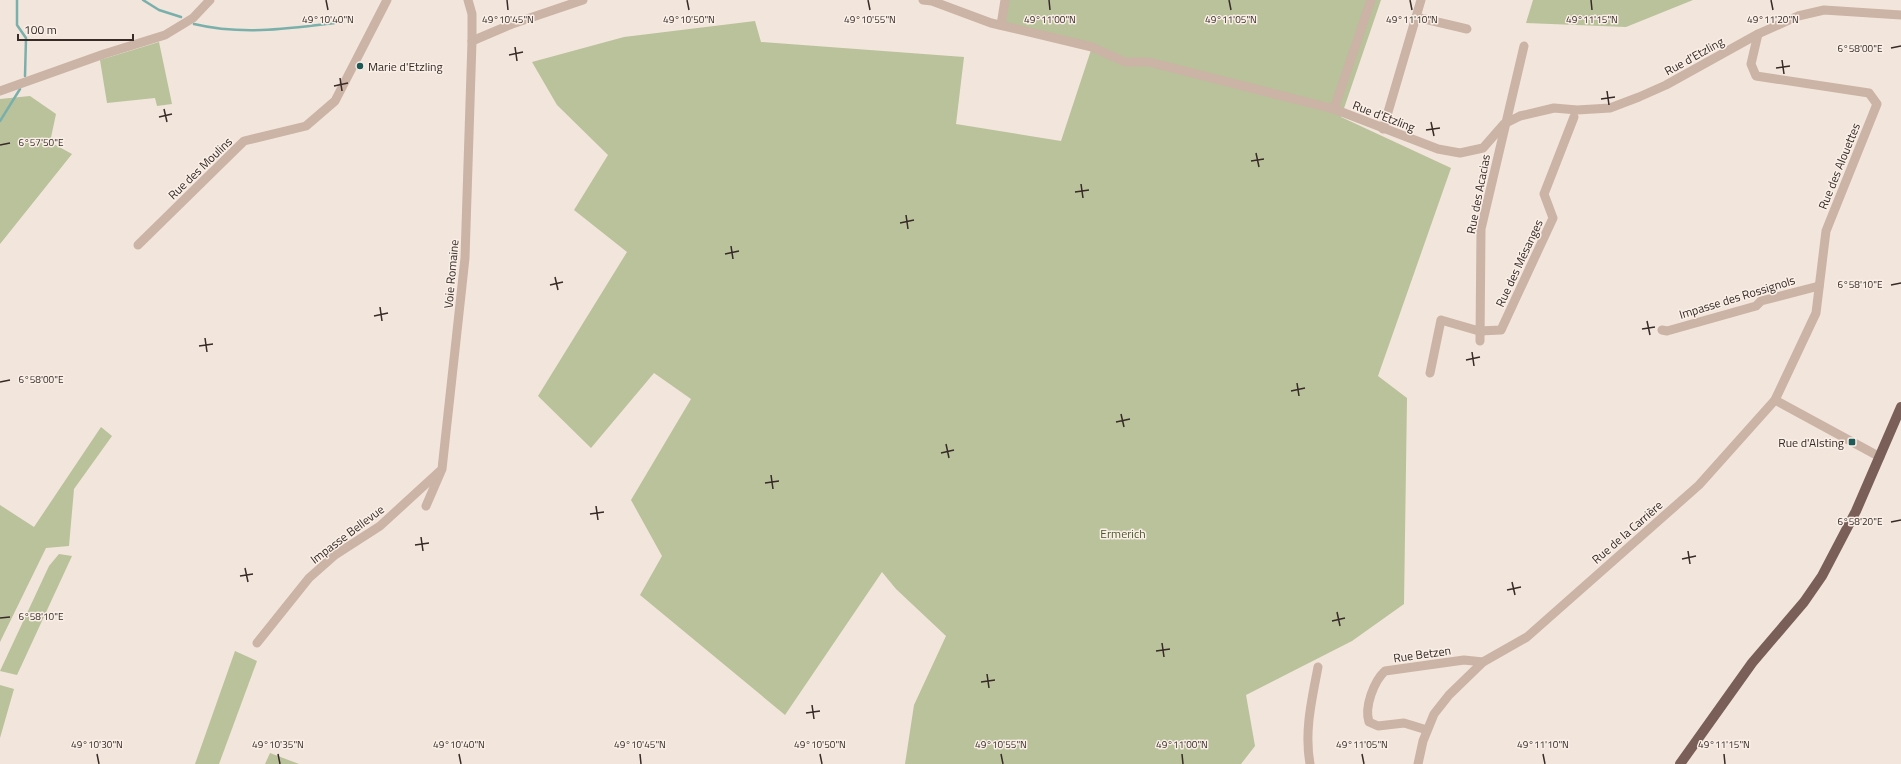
<svg xmlns="http://www.w3.org/2000/svg" width="1901" height="764" viewBox="0 0 1901 764" font-family="'Titillium Web',sans-serif">
<rect width="100%" height="100%" fill="#f2e5db"/>
<g fill="#b9c29a">
<path d="M1005 0H1381L1341 117 1451 168 1378 376 1407 398 1404 604 1352 641 1246 695 1255 746 1241 764H905L914 705 946 636 896 589 882 572 785 715 640 595 662 556 631 500 691 399 654 373 591 448 538 396 627 252 574 210 608 155 557 105 532 62 624 37 755 21 761 42 964 57 956 124 1061 141 1092 47 1001 25Z"/>
<path d="M1533 0H1693L1626 27 1526 23Z"/>
<path d="M159 42 172 104 157 106 155 98 107 103 100 60Z"/>
<path d="M30 96 56 114 50 142 72 154 0 244V99Z"/>
<path d="M101 427 112 436 74 489 69 546 46 548 0 642V505L34 527Z"/>
<path d="M59 554 72 556 17 675 0 671 49 566Z"/>
<path d="M235 651 257 661 219 764H195Z"/>
<path d="M0 685 14 689 0 738Z"/>
<path d="M270 753 299 764H265Z"/>
</g>
<g fill="none" stroke-linecap="round" stroke-linejoin="round">
<g stroke="#79b0ac" stroke-width="2.5">
<path d="M17 0V25L26 38 25 76"/>
<path d="M143 0 159 10 181 17"/>
<path d="M194 24C244 36 293 28 343 22"/>
<path d="M0 121 20 89"/>
</g>
<g stroke="#cbb3a6" stroke-width="9">
<path d="M923 0 932 1 991 23 1092 47 1125 62H1149L1334 109 1438 149 1460 153 1483 148 1504 124 1520 116 1554 108 1577 110 1610 108 1639 97 1666 85 1758 34 1798 16 1824 10 1901 15"/>
<path d="M1416 17 1467 29"/>
<path d="M1001 25 1005 0"/>
<path d="M1758 34 1751 64 1756 76 1869 93 1877 104 1826 231 1816 313 1775 400"/>
<path d="M472 41 512 24 583 0"/>
<path d="M0 91 104 54 165 35 193 18 210 0"/>
<path d="M1334 109 1371 0"/>
<path d="M1383 129 1421 0"/>
<path d="M138 245 244 141 306 126 335 101 387 0"/>
<path d="M1662 330 1667 331 1756 306 1761 301 1819 286"/>
<path d="M1480 341 1481 229 1524 46"/>
<path d="M1430 373 1441 320 1479 331 1501 330 1553 218 1544 194 1574 117"/>
<path d="M426 506 442 469 465 258 472 41V14L468 0"/>
<path d="M257 643 309 578 335 555 380 526 440 471"/>
<path d="M1427 730 1404 723 1378 726 1369 722C1364 707 1374 681 1385 671L1464 660 1483 662"/>
<path d="M1310 764C1304 731 1312 699 1318 667"/>
<path d="M1418 764 1423 741 1434 714 1449 695 1483 662 1527 637 1699 485 1775 400 1880 457"/>
</g>
<path stroke="#795f58" stroke-width="10" d="M1680 764 1752 663 1804 602 1822 576 1856 511 1901 407"/>
</g>
<path fill="none" stroke="#372a27" stroke-width="1.5" d="M326 0 328 10M507 0 508 10M687 0 689 10M868 0 870 10M1049 0 1050 10M1229 0 1231 10M1410 0 1412 10M1591 0 1592 10M1771 0 1773 10M515 47 517 61M1891 48 1901 46M509 55 523 52M1782 60 1784 74M1776 68 1790 66M340 78 342 91M334 86 348 83M1607 91 1609 105M1601 99 1615 97M164 109 167 122M159 117 172 114M1431 122 1434 136M1426 130 1440 128M0 145 10 143M1256 153 1259 167M1251 161 1264 159M1081 184 1083 198M1075 192 1089 190M906 215 908 229M900 223 914 220M731 246 733 259M725 254 739 251M555 277 558 290M550 285 563 282M1891 285 1901 283M380 307 382 321M374 316 388 313M1647 321 1650 335M1642 329 1655 327M205 338 207 352M199 346 213 344M1472 352 1474 366M1466 360 1480 357M0 382 10 380M1297 383 1299 396M1291 391 1305 388M1121 414 1124 427M1116 422 1130 419M946 444 949 458M941 453 954 450M771 475 773 489M765 483 779 481M596 506 598 520M590 514 604 512M1891 522 1901 520M421 537 423 551M415 545 429 543M1688 551 1690 564M1682 559 1696 556M245 568 248 582M240 576 253 574M1512 582 1515 595M1507 590 1521 587M1337 612 1340 626M0 618 10 617M1332 621 1345 618M1162 643 1164 657M1156 651 1170 649M987 674 989 688M981 682 995 680M812 705 814 719M806 713 820 711M97 754 99 764M278 754 280 764M459 754 461 764M640 754 641 764M820 754 822 764M1001 754 1003 764M1182 754 1183 764M1362 754 1364 764M1543 754 1545 764M1724 754 1725 764"/>
<g fill="#1c5957" stroke="#faefe7" stroke-width="1.5">
<circle cx="360" cy="66" r="4"/>
<rect x="1848" y="438" width="8" height="8" rx="2"/>
</g>
<g text-anchor="middle" dominant-baseline="central" stroke-width="3" stroke-linejoin="round" paint-order="stroke">
<g font-size="12" fill="#372a27" stroke="#faefe7">
<text transform="translate(1694 56) rotate(-29)">Rue d'Etzling</text>
<text transform="translate(1384 116) rotate(21)">Rue d'Etzling</text>
<text transform="translate(1839 166) rotate(-68)">Rue des Alouettes</text>
<text transform="translate(200 168) rotate(-44)">Rue des Moulins</text>
<text transform="translate(1478 194) rotate(-79)">Rue des Acacias</text>
<text transform="translate(1519 263) rotate(-65)">Rue des Mésanges</text>
<text transform="translate(451 274) rotate(-85)">Voie Romaine</text>
<text transform="translate(1737 297) rotate(-17)">Impasse des Rossignols</text>
<text transform="translate(1627 532) rotate(-41)">Rue de la Carrière</text>
<text transform="translate(347 534) rotate(-37)">Impasse Bellevue</text>
<text transform="translate(1422 654) rotate(-8)">Rue Betzen</text>
</g>
<g font-size="12" fill="#372a27" stroke="#faefe7" text-anchor="start">
<text x="368" y="66">Marie d'Etzling</text>
<text x="1844" y="442" text-anchor="end">Rue d'Alsting</text>
</g>
<g font-size="12" fill="#4b562a" stroke="#faefe7">
<text x="1123" y="533">Ermerich</text>
</g>
</g>
<g font-size="10" text-anchor="middle" fill="#372a27" stroke="#faefe7" stroke-width="3" stroke-linejoin="round" paint-order="stroke">
<text x="1050" y="23">49°11'00"N</text>
<text x="1773" y="23">49°11'20"N</text>
<text x="328" y="23">49°10'40"N</text>
<text x="508" y="23">49°10'45"N</text>
<text x="689" y="23">49°10'50"N</text>
<text x="870" y="23">49°10'55"N</text>
<text x="1231" y="23">49°11'05"N</text>
<text x="1412" y="23">49°11'10"N</text>
<text x="1592" y="23">49°11'15"N</text>
<text x="1860" y="52">6°58'00"E</text>
<text x="41" y="146">6°57'50"E</text>
<text x="1860" y="288">6°58'10"E</text>
<text x="41" y="383">6°58'00"E</text>
<text x="1860" y="525">6°58'20"E</text>
<text x="41" y="620">6°58'10"E</text>
<text x="97" y="748">49°10'30"N</text>
<text x="278" y="748">49°10'35"N</text>
<text x="459" y="748">49°10'40"N</text>
<text x="640" y="748">49°10'45"N</text>
<text x="820" y="748">49°10'50"N</text>
<text x="1001" y="748">49°10'55"N</text>
<text x="1182" y="748">49°11'00"N</text>
<text x="1362" y="748">49°11'05"N</text>
<text x="1543" y="748">49°11'10"N</text>
<text x="1724" y="748">49°11'15"N</text>
</g>
<path d="M18 34v6h115v-6" fill="none" stroke="#372a27" stroke-width="2"/>
<text x="24" y="34" font-size="12" fill="#372a27" stroke="#faefe7" stroke-width="3" paint-order="stroke">100 m</text>
</svg>
